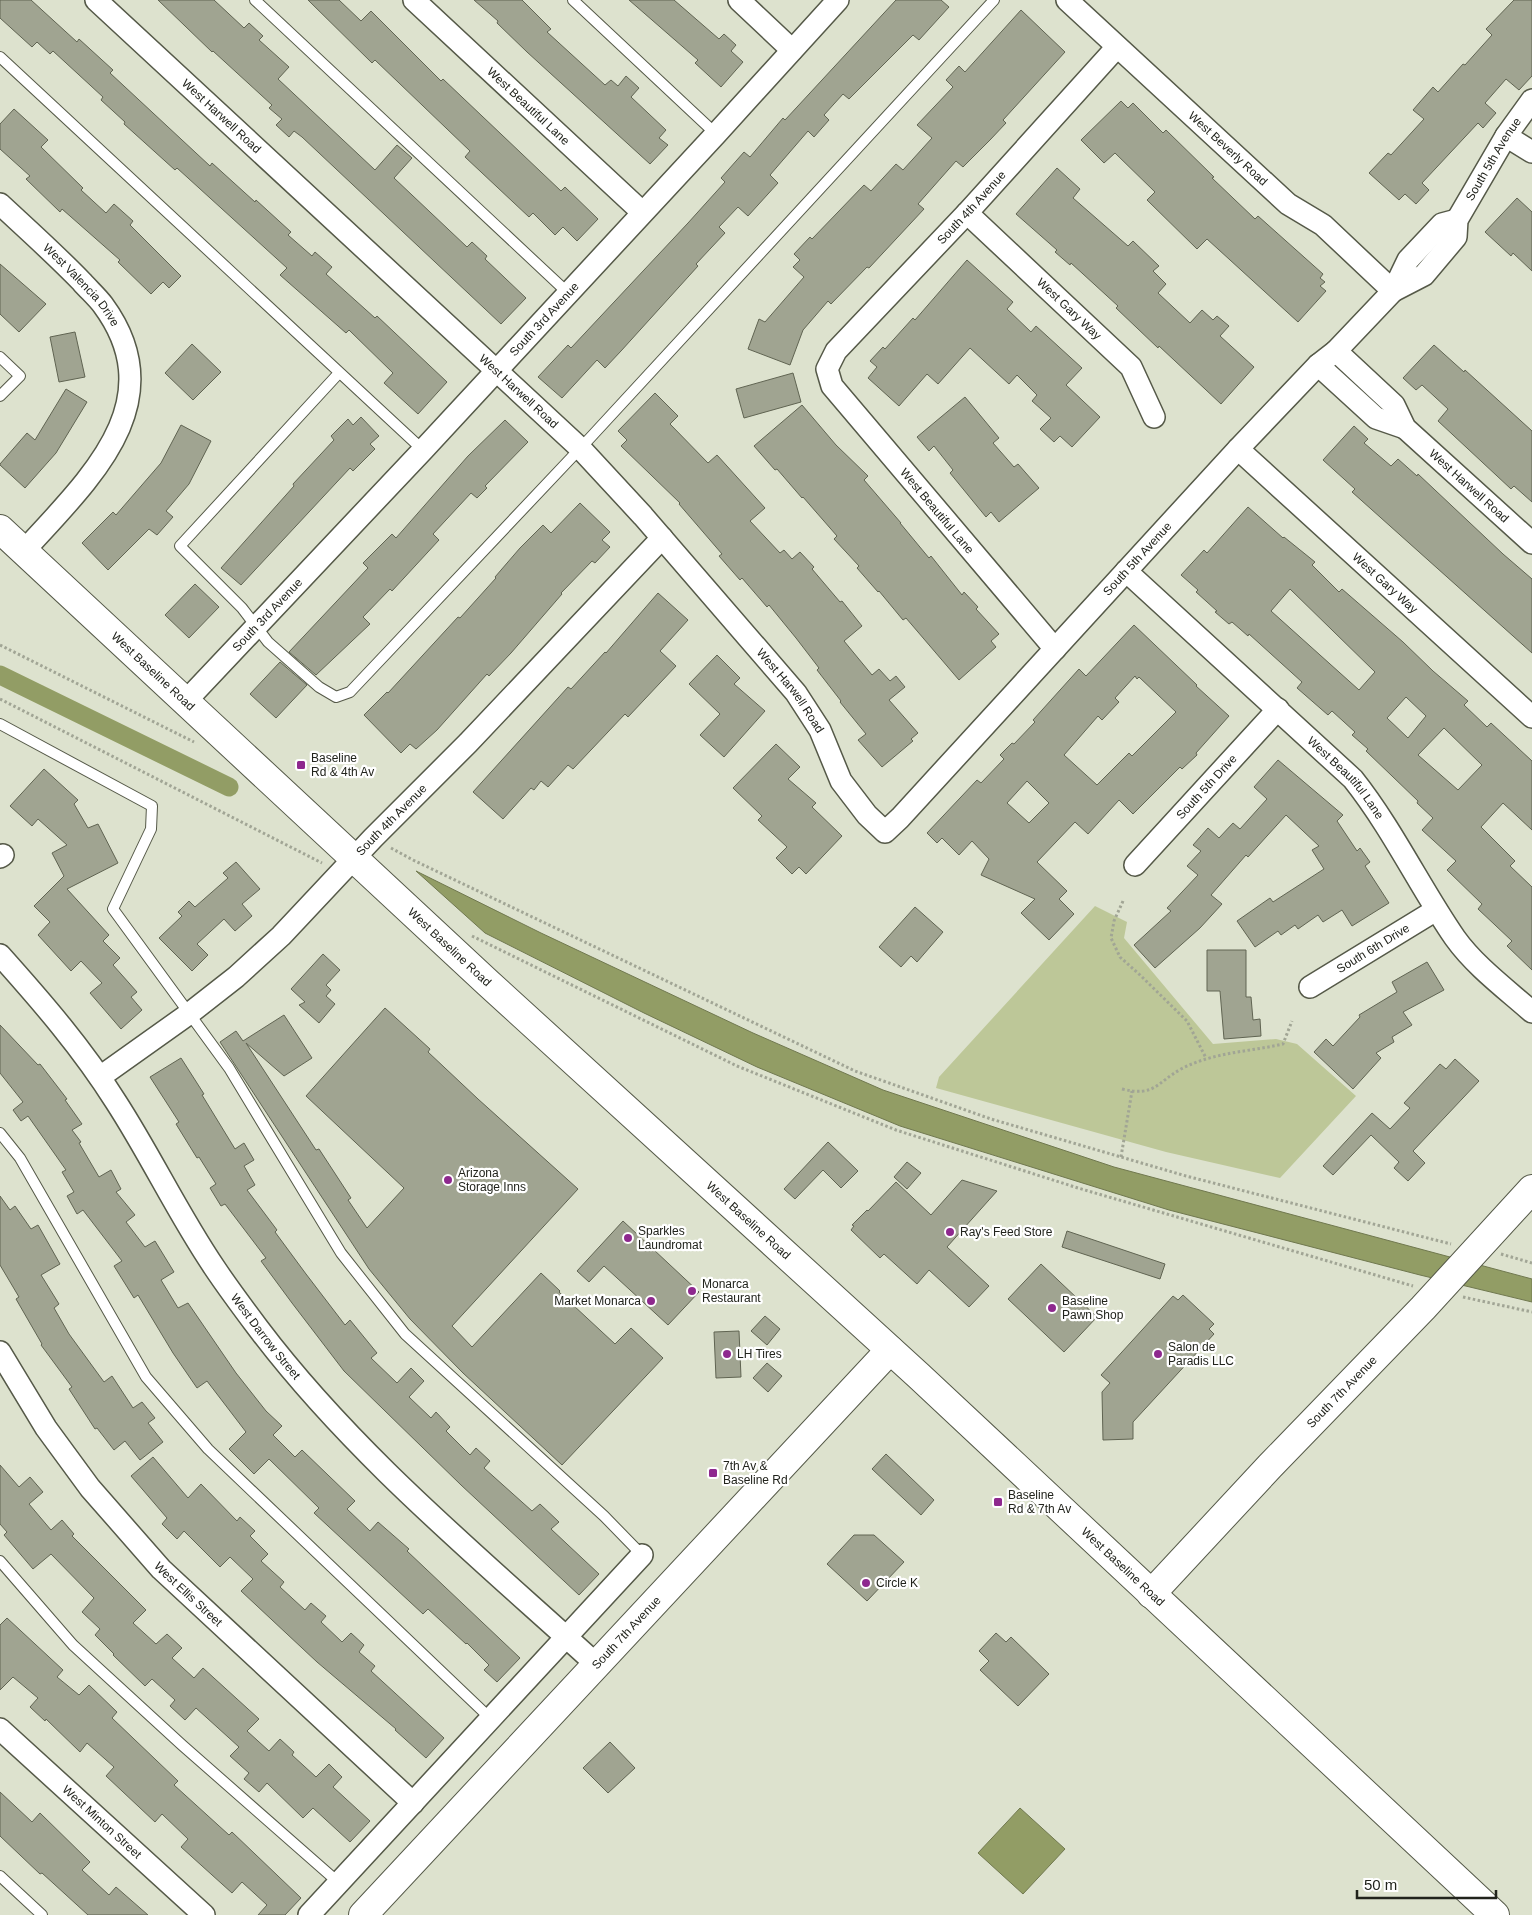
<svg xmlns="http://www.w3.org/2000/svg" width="1532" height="1915" viewBox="0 0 1532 1915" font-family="Arial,sans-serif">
<rect width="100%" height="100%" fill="#dde2ce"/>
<path fill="#bdc798" d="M1095 906 1127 922 1124 938 1213 1044 1276 1039 1297 1044 1356 1096 1280 1178 1166 1152 936 1088 939 1077Z"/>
<g fill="#929d65" stroke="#70784f">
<path d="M416 871 541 933 753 1033 883 1090 1114 1167 1532 1279V1302L1420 1275 1169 1210 900 1126 757 1067 644 1013 485 933Z"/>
<path d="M1020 1808 1065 1849 1023 1894 978 1853Z"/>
</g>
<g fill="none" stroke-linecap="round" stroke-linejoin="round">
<path stroke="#929d65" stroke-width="19" d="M0 675 229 787"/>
</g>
<g fill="#a0a491" stroke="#606452" fill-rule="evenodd">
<path d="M0 0H31L77 42 79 39 113 70 110 73 210 166 212 163 255 202 256 200 291 232 288 235 312 256 315 252 332 267 326 274 375 318 377 316 447 382 418 414 384 383 393 373 349 330 346 333 280 275 287 268 177 168 175 170 124 124 125 122 101 100 103 97 53 51 50 54 37 42 32 47 0 18Z"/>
<path d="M158 0H214L244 28 249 23 263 36 259 40 289 67 278 79 375 170 397 145 412 158 394 178 467 247 472 242 487 256 485 259 526 298 501 324 302 137 294 131 289 137 276 125 282 119 269 108 272 105 213 51 212 52Z"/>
<path d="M308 0H339L361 21 371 11 441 81 443 79 561 191 565 187 598 219 577 241 563 227 555 235 533 213 529 217 465 157 470 151 375 60 372 63Z"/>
<path d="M474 0H522L551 29 547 32 605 85 611 80 618 86 626 76 639 88 631 97 666 130 659 138 668 145 650 164 527 52 497 23 498 21Z"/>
<path d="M629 0H674L719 39 724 34 736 45 731 51 743 62 721 87 695 63 698 60Z"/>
<path d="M896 0H941L949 7 919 40 913 35 849 99 843 94 824 115 829 120 814 137 808 131 770 175 778 183 748 216 738 207 719 227 725 233 696 264 698 266 621 351 605 368 597 360 562 398 538 377 568 345 571 348 688 223 725 182 721 178 744 152 750 157 783 118 785 120Z"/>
<path d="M1514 0H1532V76L1519 90 1506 79 1485 103 1496 113 1483 128 1478 123 1422 183 1429 190 1416 204 1405 194 1399 200 1369 173 1388 153 1391 155 1424 119 1413 110 1433 87 1438 92 1463 64 1465 65 1492 35 1486 29Z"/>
<path d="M1021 10 1065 52 1003 120 1006 123 990 140 963 167 956 161 918 204 924 209 869 268 867 267 831 304 828 301 803 330 790 365 748 349 759 319 765 322 804 277 793 267 800 260 794 254 810 237 812 239 864 185 871 191 896 164 903 170 932 138 917 125 953 87 946 80 959 66 965 72Z"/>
<path d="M1121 101 1128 108 1133 103 1163 133 1166 130 1214 177 1212 178 1255 219 1258 216 1323 274 1320 278 1325 282 1320 286 1326 291 1298 322 1207 239 1197 249 1147 200 1155 192 1115 153 1104 163 1081 140Z"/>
<path d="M14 109 48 140 41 147 83 188 81 190 106 213 114 204 133 221 130 225 181 276 169 288 163 282 151 294 118 262 120 260 62 209 60 212 26 179 30 176 0 149V124Z"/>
<path d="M1057 168 1080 189 1073 198 1128 246 1133 241 1159 266 1153 271 1166 284 1158 293 1190 323 1202 310 1213 320 1217 316 1229 326 1220 336 1254 367 1221 404 1159 346 1158 348 1116 308 1118 306 1071 263 1070 265 1055 252 1057 250 1016 214Z"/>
<path d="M1517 198 1532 212V271L1513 253 1511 256 1485 232Z"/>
<path d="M967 260 1013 302 1007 309 1031 332 1036 326 1082 368 1066 385 1100 417 1072 447 1060 436 1054 442 1040 429 1051 418 1032 401 1037 395 1017 375 1009 384 970 348 938 384 927 374 899 406 868 378 877 367 870 361 883 347 885 349 913 318 915 320Z"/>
<path d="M0 264 46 304 19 332 0 314Z"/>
<path d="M75 332 85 377 59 382 50 337Z"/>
<path d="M192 344 221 372 193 400 165 373Z"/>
<path d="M1434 345 1464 372 1465 370 1532 431V502L1514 486 1511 489 1438 421 1448 409 1422 385 1416 390 1403 378Z"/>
<path d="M793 373 801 402 744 418 736 389Z"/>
<path d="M66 389 87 402 56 453 25 488 0 465V464L27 433 35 440Z"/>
<path d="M655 393 678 416 670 424 708 463 717 455 765 508 750 521 780 553 784 550 792 559 800 552 814 567 812 569 840 602 842 601 862 626 844 641 872 675 879 669 890 681 896 676 905 687 889 700 918 733 911 739 913 741 882 767 858 740 866 734 840 702 841 701 817 670 819 668 796 638 769 605 767 607 742 578 740 580 719 556 722 554 679 504 680 503 621 446 627 440 618 431Z"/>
<path d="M965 397 999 438 993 443 1014 467 1018 464 1039 488 999 522 991 512 986 517 950 473 953 470 934 446 929 451 917 437Z"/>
<path d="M802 405 836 445 868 476 864 480 901 523H900L929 558 931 556 962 595 964 592 978 607 976 609 999 634 991 641 996 647 959 680 906 618 903 620 879 591 878 592 857 568 859 566 834 539 837 536 803 497 802 498 777 469 775 470 754 446Z"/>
<path d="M361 417 379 436 370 444 375 449 353 471 350 468 241 585 221 568 294 486 293 484 334 440 331 436 348 419 353 425Z"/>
<path d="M505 420 528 442 485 486 487 488 477 498 471 493 433 534 439 540 392 591 390 589 363 617 370 624 316 675 289 652 368 568 363 563 392 534 396 538 468 456Z"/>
<path d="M181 425 211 441 189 484 166 511 173 517 157 535 149 529 108 570 82 543 113 512 116 515 161 463Z"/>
<path d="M1354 426 1368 439 1364 443 1391 466 1398 459 1417 476 1418 474 1503 554 1532 579V653L1352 492 1355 489 1323 460Z"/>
<path d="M580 503 610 532 602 540 610 547 595 563 592 561 561 593 562 594 511 653 489 676 487 674 437 730 416 749 410 744 401 753 364 715 387 692 388 693 458 617 460 618 496 578 495 577 520 548 543 525 551 533Z"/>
<path d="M1248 507 1283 538 1284 537 1315 562 1312 565 1339 592 1342 589 1403 642 1433 671 1468 701 1464 705 1487 727 1491 723 1532 761V830L1503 803 1481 827 1515 861 1510 866 1532 887V970L1507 946 1512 941 1478 909 1482 904 1447 870 1456 861 1422 830 1433 818 1417 803 1418 801 1366 751 1368 749 1352 735 1355 732 1332 711 1328 715 1297 688 1302 682 1249 634 1248 636 1232 622 1229 624 1215 612 1217 611 1196 592 1198 590 1181 575 1204 550 1207 553ZM1290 589 1375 672 1359 690 1271 611ZM1406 697 1426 716 1408 738 1387 718ZM1444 728 1482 765 1458 790 1418 755Z"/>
<path d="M195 584 219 607 189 638 165 615Z"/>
<path d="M658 593 688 620 660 651 676 666 628 717 625 714 573 769 568 765 548 787 541 781 534 790 531 788 503 819 473 792 568 687 571 689 605 652 606 653Z"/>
<path d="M1134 625 1197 685 1196 686 1229 716 1196 753 1197 755 1182 769 1180 767 1133 814 1119 800 1088 834 1075 822 1037 862 1067 891 1059 899 1074 914 1049 940 1021 913 1035 899 981 875 989 859 972 841 959 855 942 838 937 843 927 833 977 780 981 783 1004 759 1000 755 1012 743 1014 744 1035 722 1033 720 1079 669 1086 676ZM1135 676 1137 679 1139 677 1176 712 1132 756 1129 753 1097 785 1064 755 1098 716 1102 720 1119 702 1115 698ZM1027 781 1049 803 1029 823 1007 803Z"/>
<path d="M717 655 740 678 734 684 765 711 724 757 700 735 720 714 689 684Z"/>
<path d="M280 662 307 685 276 718 250 694Z"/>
<path d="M776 744 800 767 788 779 816 803 812 807 842 836 806 874 799 867 792 874 776 858 787 847 758 820 762 816 733 788Z"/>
<path d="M1278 760 1343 815 1337 821 1357 851 1360 848 1370 862 1365 866 1389 903 1352 926 1342 910 1323 922 1318 915 1298 929 1295 925 1281 935 1278 931 1255 947 1237 921 1270 898 1273 902 1324 869 1312 850 1319 846 1286 815 1248 857 1246 855 1211 895 1222 904 1200 928 1155 968 1134 945 1171 911 1167 908 1198 875 1187 866 1201 851 1193 845 1208 828 1219 838 1233 823 1240 829 1267 799 1254 787Z"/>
<path d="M44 769 78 800 74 804 88 828 98 824 118 863 67 889 109 935 103 941 120 958 113 965 137 992 131 997 142 1010 121 1029 90 993 102 983 81 961 71 971 38 935 50 922 34 906 64 876 52 853 67 845 38 819 32 826 10 806Z"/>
<path d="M236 862 260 889 242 904 252 916 235 931 224 919 197 944 208 955 192 971 159 938 182 916 178 912 189 901 195 907 228 878 223 873Z"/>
<path d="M915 907 943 932 917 962 911 956 901 967 879 947Z"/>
<path d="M1207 950H1246V997H1251L1253 1020 1260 1019 1261 1036 1224 1039 1220 991H1207Z"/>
<path d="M323 954 340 970 326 985 331 990 326 996 335 1004 319 1023 299 1005 305 1002 291 989Z"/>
<path d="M1427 962 1444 990 1403 1012 1412 1025 1392 1037 1394 1042 1376 1053 1381 1058 1353 1089 1314 1052 1326 1039 1333 1046 1360 1017 1359 1015 1397 992 1392 982Z"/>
<path d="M385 1008 430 1049 428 1052 478 1099 578 1189 452 1326 472 1347 541 1273 560 1291 559 1292 615 1344 631 1328 663 1358 562 1465 463 1373 410 1319 369 1269 220 1042 236 1031 243 1041 284 1015 312 1058 284 1076 246 1043 316 1150 319 1149 351 1198 348 1200 367 1228 404 1188 306 1096Z"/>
<path d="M0 1025 38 1065 40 1064 67 1099 65 1100 82 1124 72 1130 81 1142 79 1143 99 1177 111 1170 121 1189 116 1192 135 1215 126 1222 145 1247 155 1241 174 1272 161 1280 178 1308 188 1303 236 1373 266 1411 282 1426 273 1435 295 1457 302 1450 355 1501 347 1509 370 1531 378 1522 409 1549 407 1551 520 1658 497 1682 484 1670 489 1665 467 1643 466 1644 428 1609 423 1614 314 1513 319 1508 269 1459 254 1474 229 1449 246 1432 207 1381 197 1388 173 1353 138 1295 134 1298 114 1266 122 1261 83 1210 77 1214 67 1196 74 1192 62 1172 66 1170 28 1116 21 1121 13 1110 23 1102 0 1073Z"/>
<path d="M181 1058 204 1094 202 1095 235 1149 244 1143 254 1160 244 1166 255 1185 247 1190 277 1230 275 1232 306 1274 345 1325 350 1320 377 1353 371 1358 397 1383 411 1368 424 1381 409 1397 431 1418 436 1412 450 1427 446 1431 470 1455 476 1448 490 1461 484 1468 532 1511 540 1504 559 1522 551 1529 599 1574 579 1595 461 1485 344 1371 292 1303 261 1261 266 1258 225 1204 221 1206 210 1188 216 1184 199 1157 197 1158 176 1124 179 1122 150 1077Z"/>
<path d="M1455 1059 1479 1081 1413 1151 1425 1163 1408 1181 1394 1168 1399 1162 1371 1135 1333 1175 1323 1166 1372 1113 1390 1129 1410 1108 1404 1103 1440 1064 1446 1069Z"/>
<path d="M828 1142 858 1171 841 1188 823 1170 795 1199 784 1189Z"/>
<path d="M907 1162 921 1173 907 1189 894 1177Z"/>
<path d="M962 1180 997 1191 947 1247 989 1286 969 1307 929 1270 917 1284 884 1254 880 1258 851 1230 854 1226 852 1225 867 1210 868 1211 896 1182 931 1215Z"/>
<path d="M0 1196 10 1210 15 1206 31 1229 38 1225 60 1264 41 1275 59 1304 54 1308 69 1334 104 1382 112 1376 133 1408 142 1402 155 1418 148 1423 163 1442 140 1460 125 1441 114 1450 97 1428 95 1429 69 1389 72 1387 41 1345 42 1344 16 1299 19 1297 0 1265Z"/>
<path d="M623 1221 699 1292 668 1325 604 1266 589 1282 577 1271Z"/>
<path d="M1067 1231 1165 1264 1160 1279 1062 1247Z"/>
<path d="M1041 1264 1097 1317 1064 1352 1008 1299Z"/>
<path d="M1183 1295 1214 1324 1209 1329 1214 1334 1133 1422V1439L1103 1440 1102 1392 1110 1383 1101 1375 1173 1296 1178 1300Z"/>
<path d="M765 1316 780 1329 767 1345 751 1331Z"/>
<path d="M739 1331 741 1377 716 1378 714 1332Z"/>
<path d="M767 1363 782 1376 768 1392 753 1378Z"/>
<path d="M886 1454 934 1500 921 1515 872 1469Z"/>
<path d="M153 1457 188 1498 201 1484 237 1521 240 1517 255 1531 250 1536 268 1554 261 1561 284 1582 280 1587 305 1610 311 1603 326 1616 321 1622 342 1642 351 1633 364 1645 359 1652 375 1666 371 1671 444 1738 426 1758 395 1730 396 1729 317 1662 241 1591 253 1579 230 1557 220 1567 184 1531 177 1539 162 1524 167 1518 131 1476Z"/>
<path d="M0 1465 19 1487 30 1477 43 1492 29 1504 51 1530 62 1520 74 1534 72 1536 146 1610 133 1623 156 1644 167 1634 182 1648 172 1658 194 1678 203 1668 259 1719 247 1731 269 1751 280 1739 294 1752 292 1755 316 1777 329 1764 342 1777 333 1787 370 1821 350 1842 313 1808 303 1818 267 1783 259 1792 244 1779 249 1773 230 1756 239 1747 196 1708 185 1720 170 1706 175 1700 152 1679 145 1686 113 1655 114 1654 95 1635 100 1629 82 1612 94 1598 51 1554 33 1569 4 1535 7 1532 0 1524Z"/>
<path d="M854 1535H874L904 1562 867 1601 827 1564Z"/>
<path d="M7 1618 63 1670 57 1677 79 1695 89 1685 117 1712 112 1718 178 1781 174 1785 229 1835 232 1832 301 1898 285 1915H258L267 1905 242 1882 232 1893 181 1847 188 1839 162 1814 155 1822 106 1776 114 1767 87 1743 80 1752 46 1719 45 1721 30 1707 38 1698 13 1677 0 1690V1625Z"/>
<path d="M996 1633 1006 1642 1011 1637 1049 1674 1018 1706 980 1670 989 1661 979 1651Z"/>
<path d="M610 1742 635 1768 608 1793 583 1768Z"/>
<path d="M0 1792 32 1822 40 1813 90 1862 82 1870 109 1895 116 1887 148 1915H88L42 1873 40 1874 0 1836Z"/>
</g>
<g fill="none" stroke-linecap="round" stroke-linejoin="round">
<defs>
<g id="lane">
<path d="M255 0 568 293"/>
<path d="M573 0 716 134"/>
<path d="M0 57 423 450"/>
<path d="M0 357 20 376 0 396"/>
<path d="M339 373 180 546 242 608 268 642 319 687 336 697 350 692 590 438 994 0"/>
<path d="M0 724 152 806 151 829 113 909 229 1068 341 1253 405 1334 604 1516 642 1555"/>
<path d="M0 1133 20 1158 146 1377 208 1449 491 1719"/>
<path d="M0 1561 73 1645 182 1745 339 1883"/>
<path d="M0 1876 42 1915"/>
</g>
<g id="street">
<path id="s1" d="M96 0 581 449 643 516 796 693 820 730 841 781 867 815 885 832 900 818 1238 449 1318 365 1336 351 1393 291 1424 275 1456 237 1457 220 1506 136 1532 100"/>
<path id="s2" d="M414 0 642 212"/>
<path d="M739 0 792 50"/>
<path id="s3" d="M1067 0 1288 204 1323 225 1393 291"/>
<path d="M1506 136 1532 152"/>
<path id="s4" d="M0 204C28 230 56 255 82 282 89 290 97 297 103 305 175 403 87 481 24 551"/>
<path id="s5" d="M967 213 1131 367 1154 417"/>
<path d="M1393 291 1408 260 1442 224 1457 220"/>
<path id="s6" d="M1336 351 1394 405 1405 428 1532 543"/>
<path d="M1318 365 1376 418 1405 428"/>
<path id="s7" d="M1238 449 1532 717"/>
<path id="s8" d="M1126 571 1353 779C1392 828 1421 889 1455 938 1475 966 1506 989 1532 1012"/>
<path id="s9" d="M1055 649 832 386 827 369 836 351 967 213 1117 47"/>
<path id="s10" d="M185 702 423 450 716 134 838 0"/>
<path d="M0 857 3 855"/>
<path id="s11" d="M1135 865 1278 709"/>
<path id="s12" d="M0 955C42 1002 82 1048 116 1102 151 1156 178 1214 214 1267 228 1288 243 1308 258 1328 353 1454 481 1559 597 1665"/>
<path id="s13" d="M1310 987 1436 910"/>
<path id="s14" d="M100 1077 190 1013 236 977 281 936 373 838 468 743 662 538"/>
<path id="s15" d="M0 1352 46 1428 90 1488 161 1569 413 1803"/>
<path id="s16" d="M0 1729 204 1915"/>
<path d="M309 1915 642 1555"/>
</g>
<g id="secondary">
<path id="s17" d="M1151 1594 1270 1466 1423 1308 1532 1189"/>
<path id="s18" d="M363 1915 890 1350"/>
</g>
<g id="primary">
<path id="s19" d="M0 529 488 983 919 1376 1495 1915"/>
</g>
</defs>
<use href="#lane" stroke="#555948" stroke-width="12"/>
<use href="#street" stroke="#555948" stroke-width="24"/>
<use href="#secondary" stroke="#555948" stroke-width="30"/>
<use href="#primary" stroke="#555948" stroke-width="30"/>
<g stroke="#a1a595" stroke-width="3" stroke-dasharray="2.5 2.5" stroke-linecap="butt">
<path d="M0 645 194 742"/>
<path d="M0 699 322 863"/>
<path d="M391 848 413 860 855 1071 991 1119 1186 1176 1451 1244"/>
<path d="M1123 901 1114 921 1111 938 1120 957 1140 975 1187 1021 1206 1058"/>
<path d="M472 936 737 1066 896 1130 1078 1188 1413 1286"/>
<path d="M1122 1089C1155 1097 1156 1083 1181 1069 1214 1052 1248 1052 1283 1044L1292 1021"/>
<path d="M1121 1157 1132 1091"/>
<path d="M1501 1254 1532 1263"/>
<path d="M1463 1297 1532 1312"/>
</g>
<use href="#lane" stroke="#fff" stroke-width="10"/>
<use href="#street" stroke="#fff" stroke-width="21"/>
<use href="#secondary" stroke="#fff" stroke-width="28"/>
<use href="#primary" stroke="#fff" stroke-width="28"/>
</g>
<g fill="#8e288e" stroke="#fff" stroke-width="2">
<rect x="296" y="760" width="10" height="10" rx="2.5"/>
<circle cx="448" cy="1180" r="5"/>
<circle cx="950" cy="1232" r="5"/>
<circle cx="628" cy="1238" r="5"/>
<circle cx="692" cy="1291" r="5"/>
<circle cx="651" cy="1301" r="5"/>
<circle cx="1052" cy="1308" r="5"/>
<circle cx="727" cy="1354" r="5"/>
<circle cx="1158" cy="1354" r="5"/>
<rect x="708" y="1468" width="10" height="10" rx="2.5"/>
<rect x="993" y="1497" width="10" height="10" rx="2.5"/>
<circle cx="866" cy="1583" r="5"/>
</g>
<g text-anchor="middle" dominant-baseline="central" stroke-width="4.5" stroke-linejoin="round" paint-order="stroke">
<g font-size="12" fill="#21231c" stroke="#fff">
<text stroke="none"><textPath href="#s2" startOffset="156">West Beautiful Lane</textPath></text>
<text stroke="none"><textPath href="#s1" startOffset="171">West Harwell Road</textPath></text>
<text stroke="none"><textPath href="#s3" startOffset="219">West Beverly Road</textPath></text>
<text stroke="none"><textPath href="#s1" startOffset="2068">South 5th Avenue</textPath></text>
<text stroke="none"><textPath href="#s9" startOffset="580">South 4th Avenue</textPath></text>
<text stroke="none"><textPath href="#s4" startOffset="115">West Valencia Drive</textPath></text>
<text stroke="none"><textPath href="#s5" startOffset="140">West Gary Way</textPath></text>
<text stroke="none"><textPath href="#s10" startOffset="525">South 3rd Avenue</textPath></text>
<text stroke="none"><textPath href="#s1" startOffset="576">West Harwell Road</textPath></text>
<text stroke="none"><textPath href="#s6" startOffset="191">West Harwell Road</textPath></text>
<text transform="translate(937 511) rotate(50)">West Beautiful Lane</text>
<text stroke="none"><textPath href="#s1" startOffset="1525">South 5th Avenue</textPath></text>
<text stroke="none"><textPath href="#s7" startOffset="199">West Gary Way</textPath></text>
<text stroke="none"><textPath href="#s10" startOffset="120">South 3rd Avenue</textPath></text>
<text stroke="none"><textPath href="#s19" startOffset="209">West Baseline Road</textPath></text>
<text stroke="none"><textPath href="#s1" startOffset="981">West Harwell Road</textPath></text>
<text stroke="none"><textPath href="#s8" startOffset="302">West Beautiful Lane</textPath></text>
<text stroke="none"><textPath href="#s11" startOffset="106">South 5th Drive</textPath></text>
<text stroke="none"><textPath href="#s14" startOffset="390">South 4th Avenue</textPath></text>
<text stroke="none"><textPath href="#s19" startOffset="614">West Baseline Road</textPath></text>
<text stroke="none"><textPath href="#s13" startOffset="74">South 6th Drive</textPath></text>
<text stroke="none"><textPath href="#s19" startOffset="1019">West Baseline Road</textPath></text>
<text stroke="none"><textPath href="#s12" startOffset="466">West Darrow Street</textPath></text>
<text stroke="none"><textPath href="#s17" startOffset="278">South 7th Avenue</textPath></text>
<text stroke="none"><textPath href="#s19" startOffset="1529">West Baseline Road</textPath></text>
<text stroke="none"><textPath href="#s15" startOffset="308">West Ellis Street</textPath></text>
<text stroke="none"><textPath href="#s18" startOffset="386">South 7th Avenue</textPath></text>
<text stroke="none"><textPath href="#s16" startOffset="138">West Minton Street</textPath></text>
</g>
<g font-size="12" fill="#21231c" stroke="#fff" text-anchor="start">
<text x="311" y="758">Baseline<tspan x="311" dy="14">Rd &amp; 4th Av</tspan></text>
<text x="458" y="1173">Arizona<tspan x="458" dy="14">Storage Inns</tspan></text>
<text x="638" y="1231">Sparkles<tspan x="638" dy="14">Laundromat</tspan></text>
<text x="960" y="1232">Ray's Feed Store</text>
<text x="702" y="1284">Monarca<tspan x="702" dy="14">Restaurant</tspan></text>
<text x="641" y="1301" text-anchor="end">Market Monarca</text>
<text x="1062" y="1301">Baseline<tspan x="1062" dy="14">Pawn Shop</tspan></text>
<text x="1168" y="1347">Salon de<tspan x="1168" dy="14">Paradis LLC</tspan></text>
<text x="737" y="1354">LH Tires</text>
<text x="723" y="1466">7th Av &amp;<tspan x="723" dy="14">Baseline Rd</tspan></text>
<text x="1008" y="1495">Baseline<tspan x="1008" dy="14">Rd &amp; 7th Av</tspan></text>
<text x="876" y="1583">Circle K</text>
</g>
</g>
<path d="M1357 1890v8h139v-8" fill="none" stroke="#21231c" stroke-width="2.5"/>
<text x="1364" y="1890" font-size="15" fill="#21231c" stroke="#ffffff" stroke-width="4" paint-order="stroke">50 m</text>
</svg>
